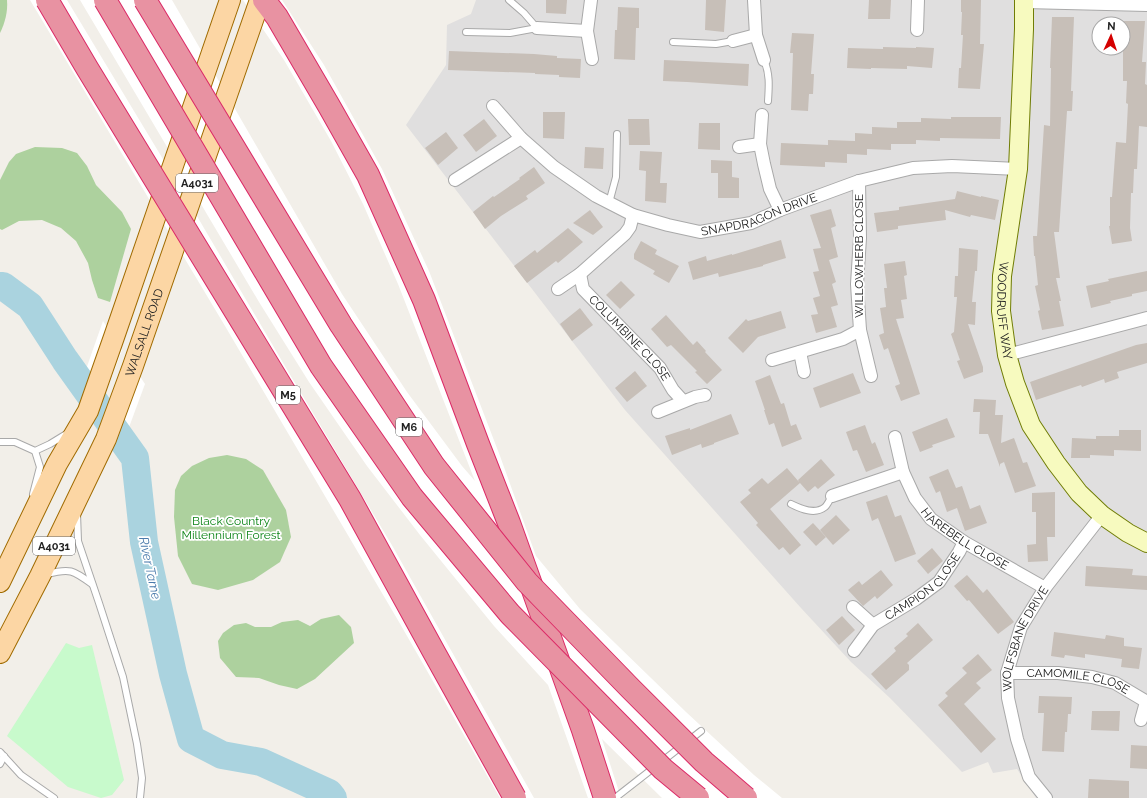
<svg xmlns="http://www.w3.org/2000/svg" width="1147" height="798" viewBox="0 0 1147 798" font-family="Raleway,sans-serif">
<rect width="100%" height="100%" fill="#f2efe9"/>
<path fill="#e0dfdf" fill-rule="evenodd" d="M476 0H1147V798H1036L1017 769 993 773 988 762 962 772 890 698 851 662 801 608 625 410 406 125 446 65 447 25 471 14ZM1099 24H1123V48H1099Z"/>
<g fill="#add19e">
<path d="M0 0H7C8 11 5 23 0 33Z"/>
<path d="M35 147 62 148 77 153 87 166 96 185 122 212 131 229 110 302 98 298 92 280 88 263 76 241 61 228 42 220 19 221 2 230 0 229V180L9 162 16 154Z"/>
<path d="M227 455 246 459 263 470 286 510 291 537 280 562 253 580 218 590 192 584 178 556 174 517 175 490 181 476 192 466 209 458Z"/>
<path d="M339 615 351 627 354 643 315 679 297 689 279 685 259 678 236 677 220 658 218 641 223 633 234 625 246 623 255 627H271L282 622 298 620 310 626 321 619Z"/>
</g>
<path fill="#c8facc" d="M66 643 79 648 92 645 124 780 112 795 101 798 68 787 7 736Z"/>
<g fill="#fff">
<path d="M30 0H67L184 194 289 373 393 547 534 798H500L399 622 225 326Z"/>
<path d="M80 0H172L342 294 407 392 462 466 475 481 398 284 363 204 331 141 284 60 243 0H282L324 65 382 169 429 271 500 456 536 556 580 609 686 712 754 775 782 798H662L602 739 621 798H588L548 685 494 626 420 535 367 466 309 382 259 302Z"/>
<path d="M103 321 122 350 95 422 77 395Z"/>
<path d="M127 357 145 384 118 457 99 429Z"/>
</g>
<g fill="none" stroke-linecap="round" stroke-linejoin="round">
<path stroke="#aad3df" stroke-width="28" d="M0 286H3L30 306 65 360 135 458 144 542 173 674 191 739 222 755 261 762 329 793 333 798"/>
</g>
<g fill="#c7bfb8">
<path d="M546 0H567L566 14 546 13Z"/>
<path d="M706 0H726L724 32 705 30Z"/>
<path d="M869 0H891L890 19H868Z"/>
<path d="M961 0H981L980 44H984L980 89 958 88 959 68H961L963 35H961L962 12H961Z"/>
<path d="M618 7 639 8V28H636L635 60 614 59 615 30H617Z"/>
<path d="M1052 17H1074L1071 91H1073L1072 111H1067L1059 232H1054L1060 278H1056L1061 301H1059L1064 326 1042 330 1038 311 1040 310 1035 286 1038 285 1035 256H1034L1033 236H1037L1044 125 1050 126 1051 68H1050Z"/>
<path d="M1123 21H1145L1142 62H1146L1145 84 1147 85V127L1139 126 1137 169H1134L1133 193H1131L1130 228 1132 241 1112 244 1109 226H1110V197H1112L1116 142 1126 143 1128 104 1126 103 1127 81H1123Z"/>
<path d="M792 33 814 34 811 74H814L813 94H809L808 111 791 110 793 53H790Z"/>
<path d="M883 47 916 48V47L934 48 932 68 907 66V69L871 68V69L847 68 848 48 883 49Z"/>
<path d="M449 51 534 54 557 56V58L581 59 580 78 559 77V75L535 74V73L448 70Z"/>
<path d="M664 60 749 64 748 86 687 82 663 81Z"/>
<path d="M543 112H565L564 139 543 138Z"/>
<path d="M951 117H1001L1000 139 940 138V141L916 140V144H891V150L867 149V155L847 154V163L825 162V167L780 165 781 143 828 145V140L855 141V133L872 134V127L897 128V122H921V118L951 119Z"/>
<path d="M484 119 497 136 476 152 463 135Z"/>
<path d="M628 119H649L650 145H629Z"/>
<path d="M699 123H720V150L698 149Z"/>
<path d="M446 132 458 148 438 165 425 148Z"/>
<path d="M585 147 604 148 603 169 584 168Z"/>
<path d="M640 151 662 152 660 183H667L666 203 645 201 646 171 639 170Z"/>
<path d="M711 160 732 161V177L739 178V198H718V173H711Z"/>
<path d="M534 167 545 183 526 196 528 199 501 216 485 229 473 212 493 196 494 197 520 179 519 178Z"/>
<path d="M957 191 981 197V196L999 200 995 220 971 215 970 217 945 210 946 220 898 226V229L877 232 874 213 899 210V207L955 199Z"/>
<path d="M831 209 836 226 831 228 838 257 829 260 836 282 832 284 838 305 831 307 837 327 816 333 811 315 818 314 813 298 820 296 813 272 819 271 813 249 821 248 810 215Z"/>
<path d="M590 210 603 227 593 235 573 223Z"/>
<path d="M568 228 583 242 558 263 556 261 527 283 514 266 535 250 537 253Z"/>
<path d="M781 240 786 258 763 265V266L719 277 718 273 693 280 688 262 706 256 707 261 732 254V255Z"/>
<path d="M641 241 657 250 655 254 679 266 669 283 653 274 655 271 634 259V254Z"/>
<path d="M959 248 978 250 977 271H975L972 302H976L975 325 968 324 983 367V372L964 379 957 361 960 360 951 334 954 332 957 297H954L955 276H958Z"/>
<path d="M905 261 907 275 904 276 907 299 901 300 904 318 896 319 920 394 901 401 895 386 900 384 888 348 884 350 879 335 884 333 880 308 886 307 884 288H887L884 264Z"/>
<path d="M1147 271V291L1132 294V296L1110 301 1111 303 1091 308 1086 286 1109 281 1108 279Z"/>
<path d="M621 281 635 295 620 309 606 295Z"/>
<path d="M580 308 593 325 572 341 560 324Z"/>
<path d="M781 311 786 328 758 337 743 353 728 338 746 319 748 321Z"/>
<path d="M666 315 693 345 697 341 706 351 705 352 722 370 707 384 695 372 697 371 671 345 667 347 651 329Z"/>
<path d="M1147 343V363L1117 372 1119 378 1105 383 1104 379 1082 387 1081 385 1036 400 1030 382 1136 345Z"/>
<path d="M635 371 647 386 627 402 615 388Z"/>
<path d="M853 373 861 393 820 408 813 388Z"/>
<path d="M770 375 781 404 784 403 791 426 796 424 802 439 782 447 774 423 769 425 764 410H765L755 381Z"/>
<path d="M974 399 996 400 995 415H1003L1001 443 1014 438 1023 463 1027 462 1036 486 1015 493 1004 462 1000 464V467L988 434H979L980 412H973Z"/>
<path d="M731 414 739 434 714 443V444L702 448 701 444 672 455 665 436 690 428V430Z"/>
<path d="M947 418 955 437 932 445 933 447 920 452 912 432Z"/>
<path d="M865 425 872 444 875 442 884 465 866 472 857 450 853 451 846 432Z"/>
<path d="M1119 430H1141V451L1114 450V456L1090 455V458H1071L1072 438 1096 439V436H1119Z"/>
<path d="M821 459 835 475 818 489 815 486 808 492 800 483 770 509 801 545 790 555 783 547 779 550 756 525 758 523 740 502 751 493 748 490 762 478 768 484 787 468 799 482 798 480Z"/>
<path d="M948 469 956 488 962 486 970 509 980 505 987 523 965 531 957 508 947 512 940 491 936 493 929 477Z"/>
<path d="M1055 492V537H1047L1048 561 1028 562 1027 545 1036 544V512H1032V493Z"/>
<path d="M887 495 895 517 901 515 916 554 895 562 878 518 872 521 866 502Z"/>
<path d="M836 515 850 530 833 545 820 530Z"/>
<path d="M813 523 826 537 816 546 803 532Z"/>
<path d="M932 548 943 561 928 574 917 561Z"/>
<path d="M1086 566 1133 569 1132 575 1147 576V590L1085 586Z"/>
<path d="M881 570 893 585 877 599 875 596 863 606 848 590 859 581 862 585Z"/>
<path d="M967 575 983 593 987 589 1014 622 998 634 969 600 967 601 954 586Z"/>
<path d="M842 616 855 630 839 645 826 630Z"/>
<path d="M918 623 933 640 907 663 909 665V670L886 690 871 674 896 651 894 648 908 636 906 634Z"/>
<path d="M1054 632 1105 639 1106 635 1124 638V646L1142 648 1139 669 1121 667 1122 659 1085 654V658L1065 655 1064 658 1051 656Z"/>
<path d="M978 654 992 670 976 683 981 688 964 704 996 739 981 753 938 705 948 696 945 693 967 673 962 668Z"/>
<path d="M1039 696 1072 697 1071 714H1068L1067 732H1065L1064 752 1042 751 1044 713H1038Z"/>
<path d="M1092 711H1120L1119 731 1091 730Z"/>
<path d="M1131 745 1147 746V769L1130 768Z"/>
<path d="M1089 779 1129 781V798H1088Z"/>
</g>
<g fill="none" stroke-linecap="round" stroke-linejoin="round">
<defs>
<g id="lane">
<path d="M466 32 510 33 537 28 524 13 509 0"/>
<path d="M673 42 716 44 733 41"/>
<path d="M764 60C770 74 769 86 768 101"/>
<path d="M609 203 616 177 617 134"/>
<path d="M0 442H15L35 451 50 444 68 433"/>
<path d="M33 494 40 467 35 451"/>
<path d="M791 504C801 509 815 515 825 507 828 504 830 499 832 496"/>
<path d="M77 513 78 541 99 603 123 677 137 744 142 778 140 798"/>
<path d="M47 574C70 568 73 570 92 584"/>
<path d="M0 752 21 775 54 798"/>
<path d="M0 764 4 756"/>
<path d="M615 798 701 731"/>
</g>
<g id="street">
<path d="M591 0 587 31 592 59"/>
<path d="M754 0 756 35 764 60"/>
<path d="M1025 2 1147 5"/>
<path d="M537 28 587 31"/>
<path d="M917 30 918 0"/>
<path d="M733 41 756 35"/>
<path id="s1" d="M493 106 521 138 554 167 596 196 633 215 668 225 700 232 751 223 780 210 859 181 913 168 952 166 1018 169"/>
<path d="M762 115 760 144 764 164 770 189 780 210"/>
<path d="M739 147 760 144"/>
<path d="M455 180 521 138"/>
<path d="M859 181 860 238 857 284 860 330 871 376"/>
<path id="s2" d="M580 274 583 289 660 368 673 390 683 401"/>
<path d="M558 289 580 274 625 234 630 227 633 215"/>
<path d="M800 352 804 372"/>
<path d="M1007 355 1147 318"/>
<path d="M772 360 843 339 860 330"/>
<path d="M658 412 695 397 705 395"/>
<path id="s3" d="M895 437 903 472 915 498 931 519 964 542 1045 588"/>
<path d="M832 496 903 472"/>
<path d="M853 607 873 625"/>
<path id="s4" d="M854 651 873 625 916 599 939 582 959 552 964 542"/>
<path id="s5" d="M1007 673H1058L1092 677 1115 683 1147 702"/>
<path d="M1141 720 1146 702"/>
<path id="s6" d="M1046 798 1029 777 1017 739 1008 698 1007 673 1021 627 1045 588 1102 515"/>
</g>
<g id="secondary">
<path id="s7" d="M1024 0V29L1018 169 1002 276 1001 311 1007 355 1015 383 1031 425 1056 463 1079 493 1102 515 1128 533 1147 543"/>
</g>
<g id="primary">
<path d="M0 582 57 464 88 411 114 337 230 0"/>
<path id="s8" d="M0 653 40 576 106 439 133 366 260 0"/>
</g>
<path id="highway" d="M264 0 277 17 329 106 368 175 424 300 478 444 509 523 583 730 605 798"/>
</defs>
<use href="#lane" stroke="#a9a9a9" stroke-width="8"/>
<use href="#street" stroke="#a9a9a9" stroke-width="14"/>
<use href="#secondary" stroke="#707d05" stroke-width="20"/>
<use href="#primary" stroke="#a06b00" stroke-width="22"/>
<use href="#highway" stroke="#dc2a67" stroke-width="24"/>
<use href="#lane" stroke="#fff" stroke-width="6"/>
<use href="#street" stroke="#fff" stroke-width="12"/>
<use href="#secondary" stroke="#f7fabf" stroke-width="18"/>
<use href="#primary" stroke="#fcd6a4" stroke-width="20"/>
<use href="#highway" stroke="#e892a2" stroke-width="22"/>
<defs>
<g id="highway-bridge">
<path d="M47 0 87 68 350 499 435 654 515 798"/>
<path d="M105 0 321 366 412 497 510 614 663 769 698 798"/>
<path d="M145 0 341 325 434 466 527 582 630 688 704 762 746 798"/>
</g>
</defs>
<use href="#highway-bridge" stroke="#dc2a67" stroke-width="24" stroke-linecap="butt"/>
<use href="#highway-bridge" stroke="#e892a2" stroke-width="22"/>
</g>
<g text-anchor="middle" dominant-baseline="central" stroke-width="3.5" stroke-linejoin="round" paint-order="stroke">
<g fill="#fff" stroke="#646464" stroke-width="1">
<rect x="176" y="174" width="42" height="18" rx="3"/>
<rect x="276" y="386" width="24" height="18" rx="3"/>
<rect x="396" y="418" width="26" height="18" rx="3"/>
<rect x="33" y="537" width="42" height="18" rx="3"/>
</g>
<g font-size="11" font-weight="bold" fill="#222">
<text x="197" y="183">A4031</text>
<text x="288" y="395">M5</text>
<text x="409" y="427">M6</text>
<text x="54" y="546">A4031</text>
</g>
<g font-size="12" fill="#222" stroke="#fff">
<text stroke="none"><textPath href="#s1" startOffset="310">SNAPDRAGON DRIVE</textPath></text>
<text transform="translate(859 256) rotate(-90)">WILLOWHERB CLOSE</text>
<text stroke="none"><textPath href="#s7" startOffset="312">WOODRUFF WAY</textPath></text>
<text stroke="none"><textPath href="#s8" startOffset="352">WALSALL ROAD</textPath></text>
<text stroke="none"><textPath href="#s2" startOffset="83">COLUMBINE CLOSE</textPath></text>
<text stroke="none"><textPath href="#s3" startOffset="130">HAREBELL CLOSE</textPath></text>
<text stroke="none"><textPath href="#s4" startOffset="96">CAMPION CLOSE</textPath></text>
<text stroke="none"><textPath href="#s6" startOffset="172">WOLFSBANE DRIVE</textPath></text>
<text stroke="none"><textPath href="#s5" startOffset="72">CAMOMILE CLOSE</textPath></text>
</g>
<g font-size="12" fill="#0c8416" stroke="#fff">
<text x="231" y="521">Black Country<tspan x="231" dy="14">Millennium Forest</tspan></text>
</g>
<g font-size="13" font-style="italic" fill="#4a7aab" stroke="#fff">
<text transform="translate(150 568) rotate(78)">River Tame</text>
</g>
</g>
<g transform="translate(1111 36) rotate(3)"><circle r="19" fill="#ffffff" stroke="#a7a7a7"/>
<path d="M0-3L7 15L0 10L-7 15Z" fill="#d40000"/>
<text y="-6" font-size="11" font-weight="bold" text-anchor="middle" fill="#222222">N</text>
</g>
</svg>
